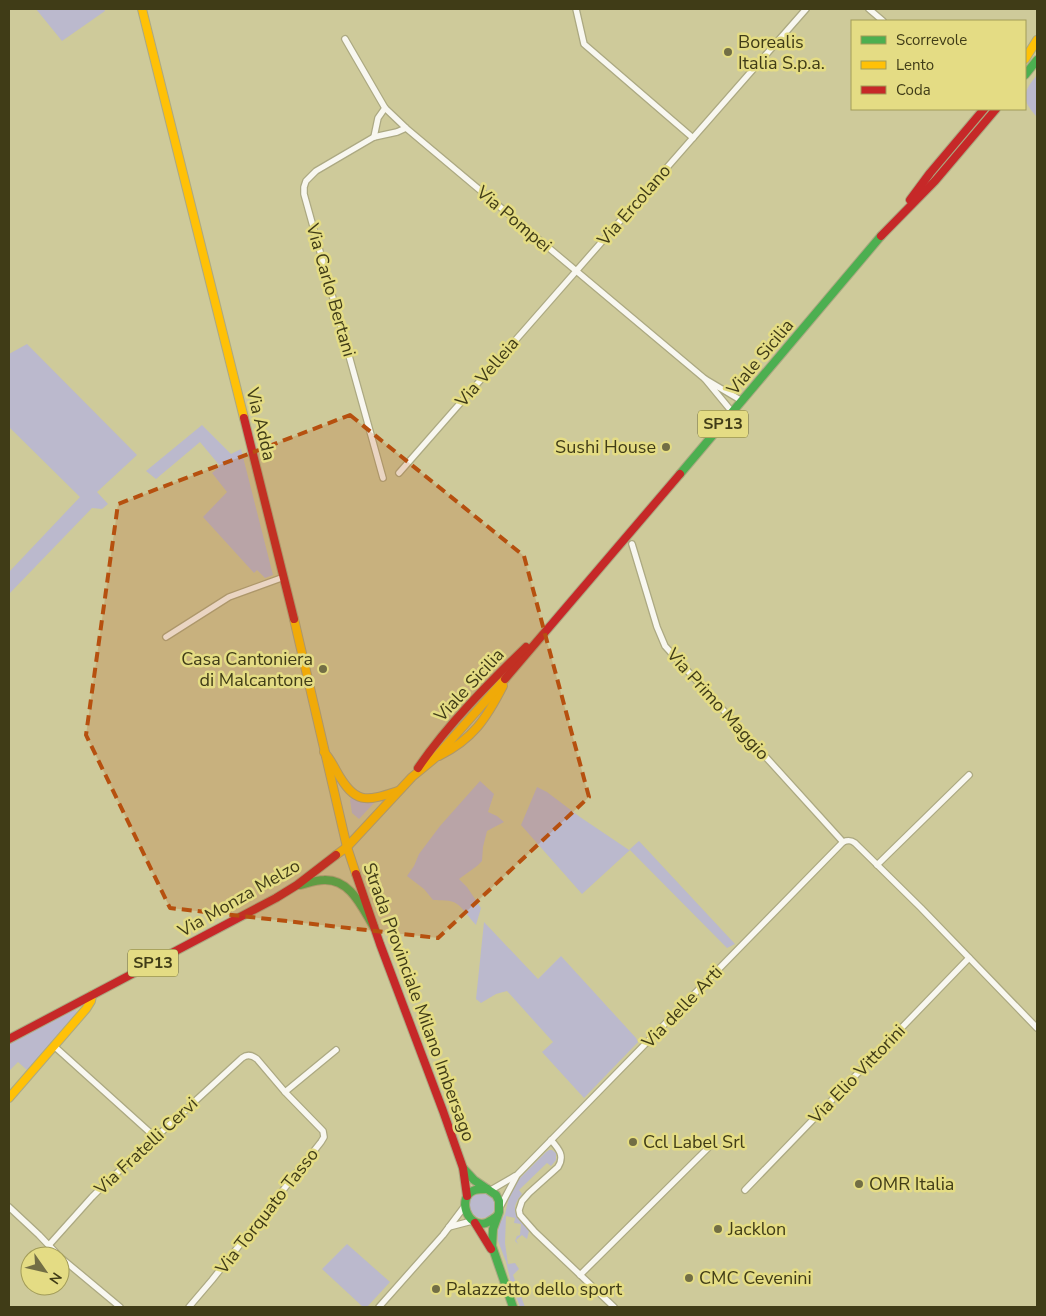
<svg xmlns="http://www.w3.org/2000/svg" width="1046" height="1316" viewBox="0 0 1046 1316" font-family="'Nunito Sans',sans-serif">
<rect width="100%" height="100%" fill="#ceca9a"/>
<g fill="#bbb9cd">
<path d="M36 9H104L105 11 62 41Z"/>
<path d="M1037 75V117C1021 100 1022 93 1037 75Z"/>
<path d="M27 344 137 455 97 492 108 504 102 509 92 508 9 594V572L80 497 9 427V354Z"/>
<path d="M202 425 231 454 241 449 273 575 265 578 257 570 254 573 203 517 227 492 212 473 220 466 200 442 156 479 146 471Z"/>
<path d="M480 781 494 794 488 812 497 816 504 822 487 831 483 847 482 861 477 866 459 879 467 887 481 908 476 925C471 920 463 908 457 904 451 899 440 901 433 900L424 889 407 876 414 866 419 854 440 826Z"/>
<path d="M537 787 547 792 580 817 629 850 639 841 735 944 727 948 630 850 582 894 521 825Z"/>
<path d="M352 797 364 802 374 803 359 819 352 813 350 800Z"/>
<path d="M484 922 538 979 561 956 636 1038 638 1042 584 1098 542 1052 553 1042 507 991 496 994 481 1003 476 999Z"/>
<path d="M74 1008 77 1012 27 1070 18 1062 9 1071V1044Z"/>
<path d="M549 1150H552L556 1153V1160L551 1166 547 1163 519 1190 522 1194C507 1212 519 1217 529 1231L527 1239 522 1235 516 1240 518 1244 515 1241 517 1236 520 1235 521 1224 514 1223 515 1218 506 1216 505 1243 508 1264 515 1263 519 1269 513 1275 525 1307H520L511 1283 506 1262 498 1241V1230L500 1223 505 1214 510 1193 518 1180 546 1152Z"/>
<circle cx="482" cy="1205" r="13"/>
<path d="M347 1244 390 1282 367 1307H363L322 1269Z"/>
</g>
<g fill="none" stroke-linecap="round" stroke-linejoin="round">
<defs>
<g id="street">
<path d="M576 9 584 44 693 138"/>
<path d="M869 9 883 21"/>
<path d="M345 39 385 108 406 128 705 379"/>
<path d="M374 137 378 118 385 108"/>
<path d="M733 413 705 379 742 401"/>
<path d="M399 473 806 9"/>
<path d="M383 478 304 194V187L306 181 316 171 374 137 397 132 406 128"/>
<path d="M632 544 657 627 665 646 843 842"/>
<path d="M166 637 229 597 284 577"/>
<path d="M877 865 969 775"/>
<path d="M54 1046 155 1137"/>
<path d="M285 1092 336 1050"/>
<path d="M551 1140C559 1149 565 1156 558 1167L529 1193 522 1201 519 1210 520 1215 535 1232 614 1307"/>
<path d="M491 1190 515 1176"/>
<path d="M745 1190 969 958"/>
<path d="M9 1207 39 1235 59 1256"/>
<path d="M500 1207 517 1175 843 842C848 840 851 840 855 843L921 908 1037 1028"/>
<path d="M449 1227 472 1221"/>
<path d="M49 1245 92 1197 105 1184 242 1058C247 1054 252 1055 257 1059L285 1092 323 1131 324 1137 321 1142 212 1280 189 1307"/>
<path d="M60 1257 120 1307"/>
<path d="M580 1275 708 1148"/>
<path d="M379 1307 443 1235 464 1207"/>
</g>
<g id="fast">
<path d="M1025 75 1037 60"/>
<path d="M680 474 881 236"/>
<path d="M300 885C308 883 316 880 324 880 351 879 362 908 374 927"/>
<path d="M463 1168 474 1180 496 1195 499 1201V1212L493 1229 492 1246 513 1307"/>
<path d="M487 1189C484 1189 478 1189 475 1190 456 1196 467 1229 486 1223 489 1222 493 1219 496 1217"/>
</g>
<g id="slow">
<path d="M142 9 244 418"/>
<path d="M1025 59 1037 40"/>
<path d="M294 619 347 847 356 874"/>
<path d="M324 752C330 758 333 765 337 772 355 804 365 802 398 791"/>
<path d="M439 756C473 739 486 719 503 686"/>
<path d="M336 855 347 847 412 777 435 758 505 679"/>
<path d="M9 1098 86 1009 91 1001 92 995"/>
</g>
<g id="jam">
<path d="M910 200 930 173 984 109"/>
<path d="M881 236 935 181 996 109"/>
<path d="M244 418 294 619"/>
<path d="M505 679 680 474"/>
<path d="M418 768C447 725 489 683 526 647"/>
<path d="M356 874 380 944 443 1111 463 1168 467 1196"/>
<path d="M9 1039 276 898 297 885 336 855"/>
<path d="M475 1223 491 1249"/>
</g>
</defs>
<use href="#street" stroke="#aca982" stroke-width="8"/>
<use href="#fast" stroke="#aca982" stroke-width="10"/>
<use href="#slow" stroke="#aca982" stroke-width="10"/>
<use href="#jam" stroke="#aca982" stroke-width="10"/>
<use href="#street" stroke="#f8f7f0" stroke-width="5.5"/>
<use href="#fast" stroke="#4caf50" stroke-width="8"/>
<use href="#slow" stroke="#ffc107" stroke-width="8"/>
<use href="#jam" stroke="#c62828" stroke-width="8"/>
</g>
<path fill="#b6500f" fill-opacity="0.2" stroke="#b6500f" stroke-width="4" stroke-dasharray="10 6" stroke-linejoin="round" d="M350 415 524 556 589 797 438 938 170 908 86 735 118 504Z"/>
<g fill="#726e45" stroke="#e4dc84" stroke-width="2">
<circle cx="728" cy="52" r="5"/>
<circle cx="666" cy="447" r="5"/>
<circle cx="323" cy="669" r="5"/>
<circle cx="633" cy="1142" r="5"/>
<circle cx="859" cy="1184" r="5"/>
<circle cx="718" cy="1229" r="5"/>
<circle cx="689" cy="1278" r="5"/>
<circle cx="436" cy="1289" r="5"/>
</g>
<g text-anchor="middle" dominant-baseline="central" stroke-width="5" stroke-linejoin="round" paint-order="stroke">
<g fill="#e4dc84" stroke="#716c38" stroke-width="1">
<rect x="698" y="410.5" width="50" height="27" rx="4"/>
<rect x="128" y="949.5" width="50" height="27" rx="4"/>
</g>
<g font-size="16" font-weight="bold" fill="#403c17">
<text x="723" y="424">SP13</text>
<text x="153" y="963">SP13</text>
</g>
<g font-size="18" fill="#403c17" stroke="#e4dc84" text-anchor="start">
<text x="738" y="42">Borealis<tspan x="738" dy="21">Italia S.p.a.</tspan></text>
<text x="656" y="447" text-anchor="end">Sushi House</text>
<text x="313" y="659" text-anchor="end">Casa Cantoniera<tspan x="313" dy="21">di Malcantone</tspan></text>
<text x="643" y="1142">Ccl Label Srl</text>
<text x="869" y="1184">OMR Italia</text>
<text x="728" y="1229">Jacklon</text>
<text x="699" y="1278">CMC Cevenini</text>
<text x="446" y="1289">Palazzetto dello sport</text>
</g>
<g font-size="18" fill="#403c17" stroke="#e4dc84">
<text transform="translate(634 205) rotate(-49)">Via Ercolano</text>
<text transform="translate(514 219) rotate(40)">Via Pompei</text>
<text transform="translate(331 290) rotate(74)">Via Carlo Bertani</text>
<text transform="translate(760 357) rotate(-50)">Viale Sicilia</text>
<text transform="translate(487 372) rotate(-49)">Via Velleia</text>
<text transform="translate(261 424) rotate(76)">Via Adda</text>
<text transform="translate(469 685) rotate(-47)">Viale Sicilia</text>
<text transform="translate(718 704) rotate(48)">Via Primo Maggio</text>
<text transform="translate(239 898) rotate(-30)">Via Monza Melzo</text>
<text transform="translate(419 1002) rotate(70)">Strada Provinciale Milano Imbersago</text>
<text transform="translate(682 1007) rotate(-46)">Via delle Arti</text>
<text transform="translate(857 1074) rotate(-46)">Via Elio Vittorini</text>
<text transform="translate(146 1146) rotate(-43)">Via Fratelli Cervi</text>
<text transform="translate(267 1211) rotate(-52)">Via Torquato Tasso</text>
</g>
</g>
<rect width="1046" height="1316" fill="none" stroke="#403c17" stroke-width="20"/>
<rect x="851" y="20" width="175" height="90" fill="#e4dc84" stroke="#a29c58"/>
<rect x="861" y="36" width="25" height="8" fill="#4caf50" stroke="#a29c58"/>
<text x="896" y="45" font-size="15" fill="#403c17">Scorrevole</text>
<rect x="861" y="61" width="25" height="8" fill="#ffc107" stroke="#a29c58"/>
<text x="896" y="70" font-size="15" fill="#403c17">Lento</text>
<rect x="861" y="86" width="25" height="8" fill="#c62828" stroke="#a29c58"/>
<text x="896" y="95" font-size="15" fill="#403c17">Coda</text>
<g transform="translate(45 1271) rotate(124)"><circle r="24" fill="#e4dc84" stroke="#a29c58"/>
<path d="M0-4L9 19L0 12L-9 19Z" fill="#726e45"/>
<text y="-8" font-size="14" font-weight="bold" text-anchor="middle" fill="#403c17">N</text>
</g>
</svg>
